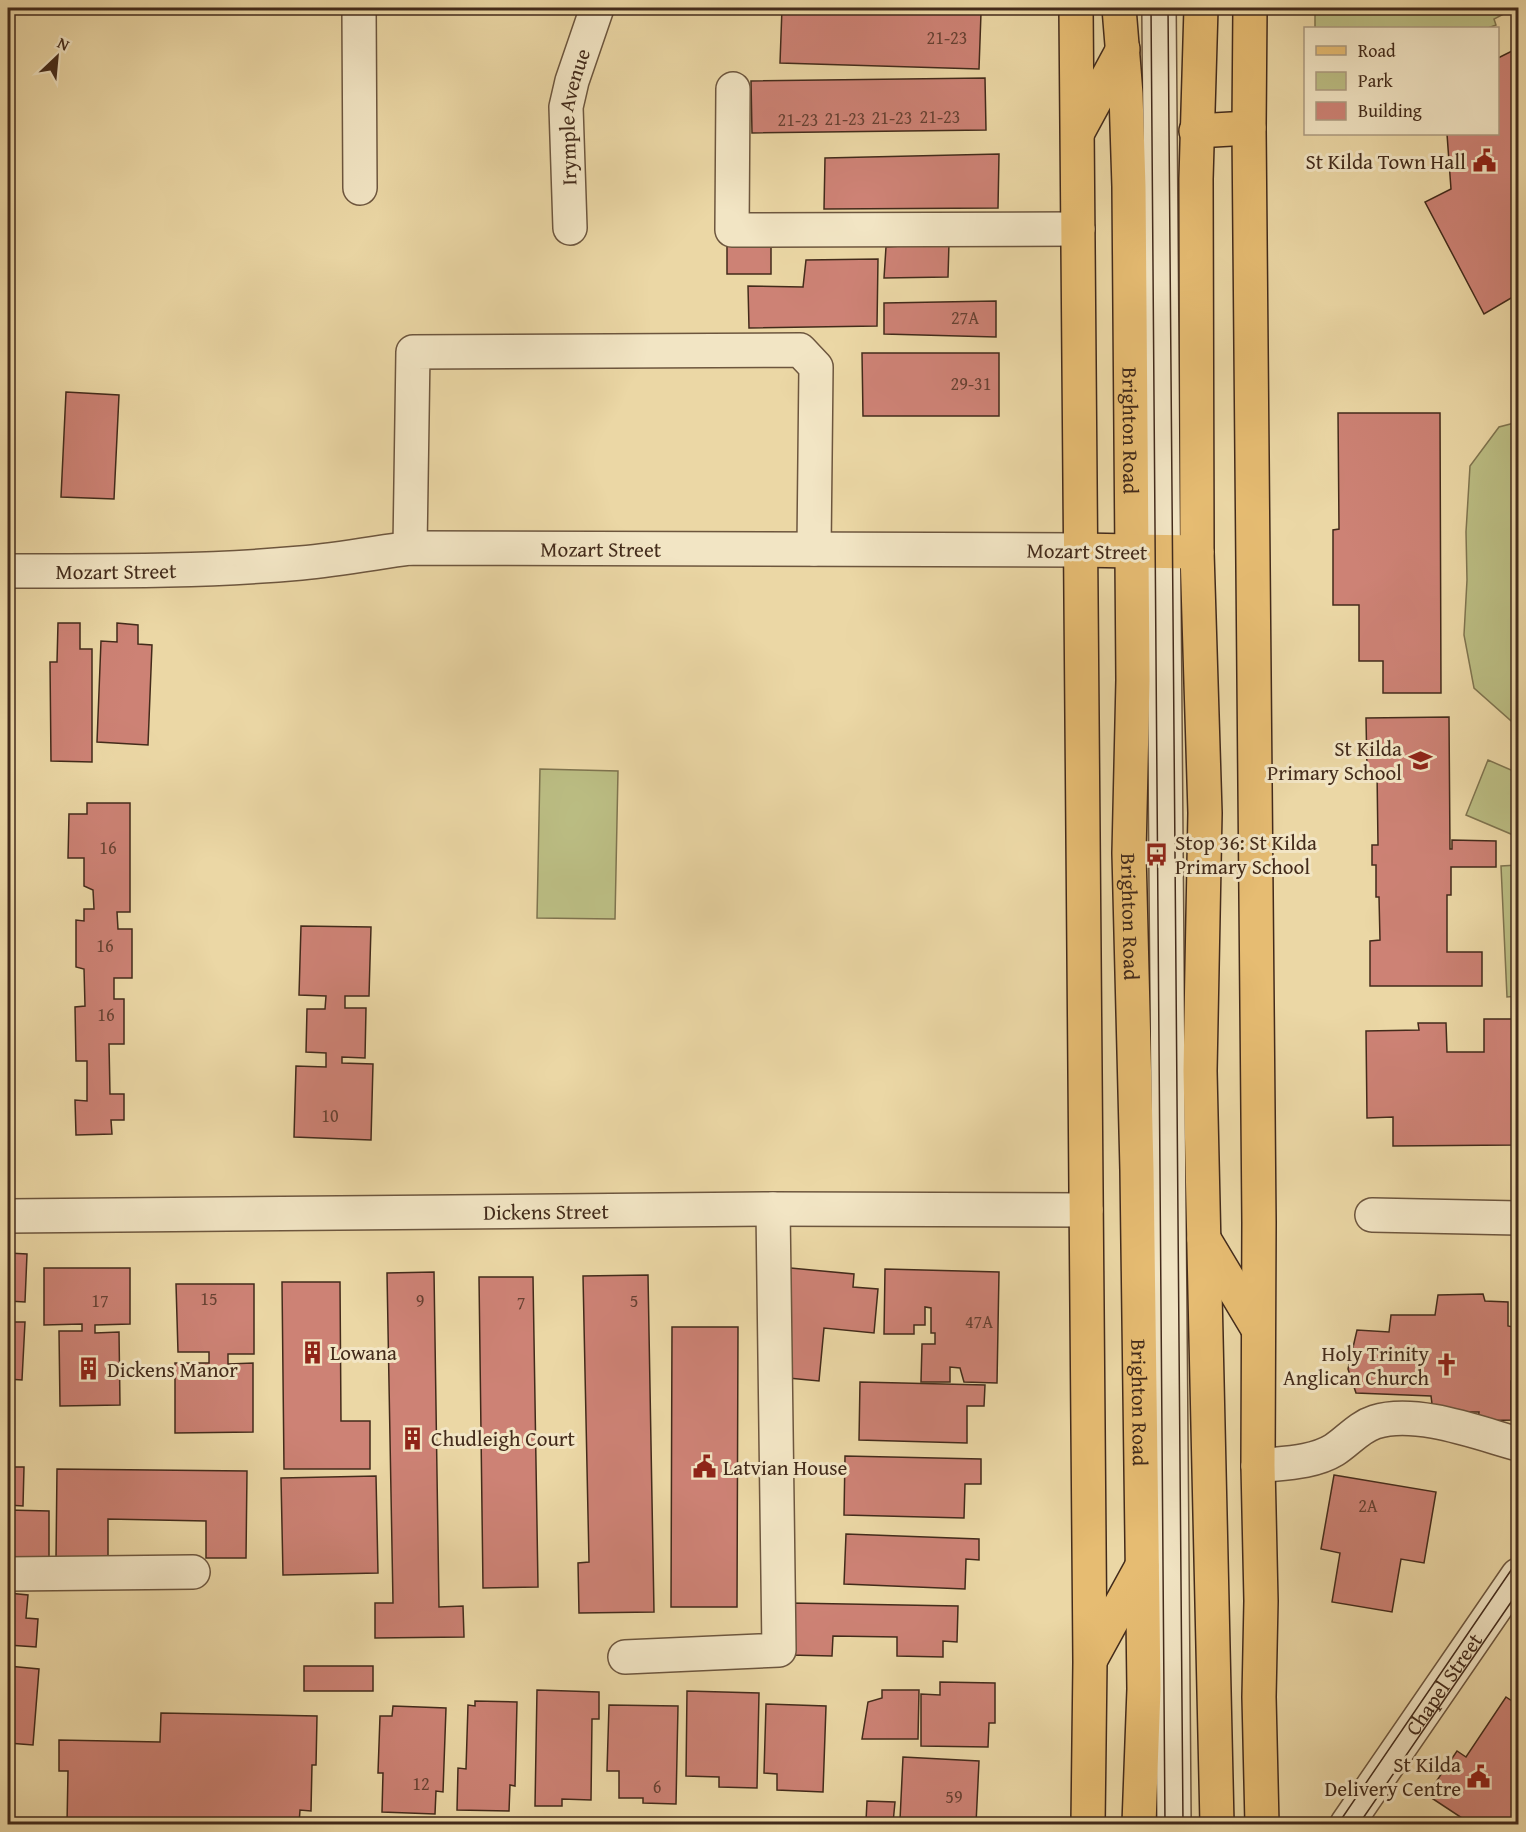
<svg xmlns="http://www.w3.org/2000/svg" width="1526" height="1832" viewBox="0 0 1526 1832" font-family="'Gentium Book Plus',serif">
<rect width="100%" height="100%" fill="#ebd7a5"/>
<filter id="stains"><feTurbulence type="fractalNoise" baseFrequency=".00333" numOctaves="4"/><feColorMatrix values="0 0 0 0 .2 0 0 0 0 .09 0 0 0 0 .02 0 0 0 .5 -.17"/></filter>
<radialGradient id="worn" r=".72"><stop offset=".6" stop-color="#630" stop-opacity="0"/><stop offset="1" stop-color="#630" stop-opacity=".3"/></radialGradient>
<g fill="#bbbd83" stroke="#7f744f" stroke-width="1.5">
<path d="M1315 8H1515L1494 19 1496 25 1488 28H1315Z"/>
<path d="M1518 422V727L1474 688 1464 635 1467 580 1466 532 1470 466 1499 427Z"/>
<path d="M1488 760 1518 773V837L1466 815Z"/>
<path d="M540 769 618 771 615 919 537 918Z"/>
<path d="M1518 865V996L1507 997 1501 866Z"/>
</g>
<g fill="#cd8275" stroke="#432b1b" stroke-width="1.5">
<path d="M782 8 981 13 979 69 780 63Z"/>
<path d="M1518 48V294L1484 314 1425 202 1451 189 1447 134H1498V58Z"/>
<path d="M985 78 986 130 752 133 751 81Z"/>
<path d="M999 154 998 208 824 209 825 158Z"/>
<path d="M949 243 948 277 884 278 886 247Z"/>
<rect x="727" y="245" width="44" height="29"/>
<path d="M878 259 877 326 749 328 748 286 803 287 806 260Z"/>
<path d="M996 301V337L884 334V303Z"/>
<path d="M862 353H999V416H863Z"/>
<path d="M66 392 119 395 114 499 61 497Z"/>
<path d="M1338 413H1440L1441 693H1383V661H1359V605H1333V530L1339 529Z"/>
<path d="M58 623H80V649H92V762L51 761 50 662H57Z"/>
<path d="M117 623 138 625V644L152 645 148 745 97 742 101 641 117 642Z"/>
<path d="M1449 717 1450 849H1452V840L1496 841V867H1451V895H1447V952H1482V986H1370V941L1380 940 1379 897H1376V865H1372V845H1378L1377 771H1367L1366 718Z"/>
<path d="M87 803H130V912H117L118 929H132V978H114V999H124V1044H109L110 1094H124V1120H111L112 1134 76 1135 75 1100 87 1101V1061H76L75 1007 85 1006 84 969 76 967V920L84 921V909H94L93 890 84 886V858H68L69 814H87Z"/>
<path d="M301 926 371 927 369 996H345V1008H366L365 1058 342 1057V1063L373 1064 371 1140 294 1137 296 1066 326 1067V1053L306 1052 307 1009H325L326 996 299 995Z"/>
<path d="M1484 1019H1515L1516 1030H1518V1122H1512L1513 1145 1393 1146V1117L1367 1118 1366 1031 1419 1030 1418 1023H1446L1447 1052H1484Z"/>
<path d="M8 1253 27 1254 25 1302 8 1301Z"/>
<path d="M780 1267 854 1274 853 1287 878 1289 874 1333 824 1328 819 1381 778 1377Z"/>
<path d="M44 1268H130V1324L95 1325V1333L119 1332 120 1405 60 1406 59 1331H82V1324L44 1325Z"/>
<path d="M885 1269 999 1272 997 1383 964 1382 960 1368 950 1367V1382H921L922 1344H935V1333H931V1308L925 1307V1325H914V1334H884Z"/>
<path d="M434 1272 439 1607 463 1606 464 1637 375 1638V1603H393L387 1273Z"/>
<path d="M648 1275 654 1612 579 1613 578 1563 589 1562 583 1276Z"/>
<path d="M479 1277H533L538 1587 483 1588Z"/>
<path d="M282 1282H340L341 1421H370V1469H284Z"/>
<path d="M176 1284H254V1354H228V1364L253 1363V1432L175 1433V1363H209V1352H178Z"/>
<path d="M1483 1294 1485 1301 1508 1302V1326L1518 1328V1380L1511 1381V1420L1478 1421 1479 1412H1433L1431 1396 1356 1393 1348 1369 1357 1330 1389 1332 1391 1315H1435L1438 1295Z"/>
<path d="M12 1322H25L22 1380 8 1379V1335H12Z"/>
<path d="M672 1327H738L737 1607H671Z"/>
<path d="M860 1382 985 1385 984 1406H967V1443L859 1440Z"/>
<path d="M845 1456 981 1459V1484H965L964 1518 844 1515Z"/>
<path d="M8 1467H24L23 1506 8 1505Z"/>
<path d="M57 1469 247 1471 246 1558H206V1521L108 1519V1560L56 1559Z"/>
<path d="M1334 1475 1436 1492 1424 1563 1401 1559 1392 1612 1332 1602 1340 1553 1321 1549Z"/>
<path d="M376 1476 378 1573 283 1575 281 1478Z"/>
<path d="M8 1510 49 1511V1559L8 1558Z"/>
<path d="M846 1534 979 1539V1560L966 1559 965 1589 844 1584Z"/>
<path d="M8 1593 28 1595 26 1618 38 1619 36 1647 8 1645Z"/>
<path d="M790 1603 958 1606 957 1642 943 1641V1657L897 1656V1637L833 1636 832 1656 789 1655Z"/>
<path d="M8 1666 39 1669 33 1745 8 1743Z"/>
<rect x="304" y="1666" width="69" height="25"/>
<path d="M940 1682 995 1683V1723H989L988 1747 921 1746V1694L940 1695Z"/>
<path d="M537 1690 599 1692V1719H592L591 1800 562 1799V1806H535Z"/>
<path d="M882 1690H919L918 1739H862L868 1702 882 1698Z"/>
<path d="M687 1691 759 1693 757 1788 719 1787V1777L686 1776Z"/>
<path d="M1506 1697 1518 1705V1824H1471L1427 1795 1457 1751 1466 1757Z"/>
<path d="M475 1701 517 1702 515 1786 510 1785 509 1811 457 1810 458 1768 466 1769 468 1705 475 1706Z"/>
<path d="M766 1704 826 1706 823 1792 777 1790V1774L764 1773Z"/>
<path d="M609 1705 678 1706 676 1804 643 1803V1798H619V1771H607Z"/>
<path d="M393 1706 446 1708 443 1792 436 1791 435 1814 382 1812 383 1773H378L380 1716H392Z"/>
<path d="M161 1713 317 1716 316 1765H312L311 1811 300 1810 299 1824H67L68 1771H59V1740L160 1742Z"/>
<path d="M903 1757 979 1761 976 1824 900 1820Z"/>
<path d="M867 1801 895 1802 893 1823 866 1821Z"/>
</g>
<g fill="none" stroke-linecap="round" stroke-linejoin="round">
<defs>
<g id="minor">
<path d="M359 8 360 188"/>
<path d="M1159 8 1174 1824"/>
<path d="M733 89 732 230 1078 229"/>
<path id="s1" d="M570 228 566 107 572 81 597 8"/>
<path d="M410 548 413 352 800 350 816 367 814 549"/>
<path id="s2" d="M8 571C106 571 203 572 301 563 337 560 374 553 410 548L1080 550"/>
<path d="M1372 1215 1518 1218"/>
<path id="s3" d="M8 1216 773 1209 1086 1210"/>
<path d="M1258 1466C1282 1463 1313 1463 1334 1450 1348 1441 1359 1427 1375 1422 1416 1409 1478 1433 1518 1444"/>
<path d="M8 1574 193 1572"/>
<path d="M625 1657 779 1650 773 1209"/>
<path id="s4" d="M1347 1824 1518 1575"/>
</g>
<g id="major">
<path d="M1076 8 1090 1662 1088 1824"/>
<path d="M1250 8 1249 128 1259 1222 1258 1466 1261 1601 1259 1697 1262 1824"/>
<path d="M1196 131 1249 128"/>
<path d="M1078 132 1123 49"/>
<path d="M1080 550 1132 551"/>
<path d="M1204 1239 1258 1329"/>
<path d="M1092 1657 1142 1566"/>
</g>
<g id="highway">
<path id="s5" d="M1119 8 1126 94 1129 187 1133 680 1129 853 1137 1170 1144 1689 1139 1824"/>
<path d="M1201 8 1196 179 1197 552 1205 813 1200 1071 1217 1824"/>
<path d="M1132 551 1197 552"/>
</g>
</defs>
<use href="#minor" stroke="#6d563e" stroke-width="36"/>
<use href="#major" stroke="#432b1b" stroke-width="36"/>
<use href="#highway" stroke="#432b1b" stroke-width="36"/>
<use href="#minor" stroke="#f2e5c4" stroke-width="33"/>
<use href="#major" stroke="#e6bc72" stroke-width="33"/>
<use href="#highway" stroke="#e6bc72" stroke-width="33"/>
<g stroke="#432b1b" stroke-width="1.5">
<path d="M1151 8 1165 1824"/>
<path d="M1168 8 1183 1824"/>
<path d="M1338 1824 1518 1560"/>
<path d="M1359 1824 1518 1592"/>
</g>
</g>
<defs>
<symbol id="civic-bare" viewBox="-9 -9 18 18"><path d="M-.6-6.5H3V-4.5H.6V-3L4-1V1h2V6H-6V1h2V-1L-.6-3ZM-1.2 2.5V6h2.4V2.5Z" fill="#8f2418" stroke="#f2e5c4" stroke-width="2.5" paint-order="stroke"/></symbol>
<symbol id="school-bare" viewBox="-9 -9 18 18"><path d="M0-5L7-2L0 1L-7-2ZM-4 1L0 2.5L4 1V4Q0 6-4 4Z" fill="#8f2418" stroke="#f2e5c4" stroke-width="2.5" paint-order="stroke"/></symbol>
<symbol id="bus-bare" viewBox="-9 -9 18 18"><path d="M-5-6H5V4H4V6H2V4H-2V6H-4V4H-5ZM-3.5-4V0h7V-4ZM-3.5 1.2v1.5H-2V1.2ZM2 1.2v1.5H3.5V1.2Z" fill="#8f2418" stroke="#f2e5c4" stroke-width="2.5" paint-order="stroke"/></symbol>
<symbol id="building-bare" viewBox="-9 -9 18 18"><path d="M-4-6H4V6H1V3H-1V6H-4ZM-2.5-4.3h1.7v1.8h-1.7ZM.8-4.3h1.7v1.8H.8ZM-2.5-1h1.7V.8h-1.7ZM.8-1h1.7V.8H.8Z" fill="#8f2418" stroke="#f2e5c4" stroke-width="2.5" paint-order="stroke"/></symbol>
<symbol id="church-bare" viewBox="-9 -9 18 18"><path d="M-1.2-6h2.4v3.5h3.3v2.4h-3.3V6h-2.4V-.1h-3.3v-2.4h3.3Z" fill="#8f2418" stroke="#f2e5c4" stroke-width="2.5" paint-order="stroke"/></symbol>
</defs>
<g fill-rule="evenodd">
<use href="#civic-bare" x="1468" y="144" width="33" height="33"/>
<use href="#school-bare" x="1404" y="744" width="33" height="33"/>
<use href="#bus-bare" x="1140" y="838" width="33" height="33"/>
<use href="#building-bare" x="296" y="1336" width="33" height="33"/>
<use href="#church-bare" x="1430" y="1348" width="33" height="33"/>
<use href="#building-bare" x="72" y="1352" width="33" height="33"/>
<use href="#building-bare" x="396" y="1422" width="33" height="33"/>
<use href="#civic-bare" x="688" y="1450" width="33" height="33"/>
<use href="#civic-bare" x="1462" y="1760" width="33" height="33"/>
</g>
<g text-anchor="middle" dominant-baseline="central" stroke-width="6" stroke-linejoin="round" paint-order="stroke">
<g font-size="18" fill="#664132">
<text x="947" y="37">21-23</text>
<text x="940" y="116">21-23</text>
<text x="892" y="117">21-23</text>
<text x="845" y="118">21-23</text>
<text x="798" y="119">21-23</text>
<text x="965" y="317">27A</text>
<text x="971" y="383">29-31</text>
<text x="108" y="847">16</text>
<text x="105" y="945">16</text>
<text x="106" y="1014">16</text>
<text x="330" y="1115">10</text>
<text x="209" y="1298">15</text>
<text x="100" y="1300">17</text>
<text x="420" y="1300">9</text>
<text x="634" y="1300">5</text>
<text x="521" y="1302">7</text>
<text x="979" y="1321">47A</text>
<text x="1368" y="1505">2A</text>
<text x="421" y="1783">12</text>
<text x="657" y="1786">6</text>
<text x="954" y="1796">59</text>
</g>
<g font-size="21" fill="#432b1b" stroke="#f2e5c4">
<text stroke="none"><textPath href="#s1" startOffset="112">Irymple Avenue</textPath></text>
<text stroke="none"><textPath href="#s5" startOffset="423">Brighton Road</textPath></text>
<text stroke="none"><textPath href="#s2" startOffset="594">Mozart Street</textPath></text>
<text transform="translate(1087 551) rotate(1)">Mozart Street</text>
<text stroke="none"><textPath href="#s2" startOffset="108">Mozart Street</textPath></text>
<text stroke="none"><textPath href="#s5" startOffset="909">Brighton Road</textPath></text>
<text stroke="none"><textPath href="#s3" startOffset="538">Dickens Street</textPath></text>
<text stroke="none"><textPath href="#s5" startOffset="1395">Brighton Road</textPath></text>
<text stroke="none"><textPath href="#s4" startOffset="170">Chapel Street</textPath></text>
</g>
<g font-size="21" fill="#432b1b" stroke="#f2e5c4" text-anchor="start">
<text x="1466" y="161" text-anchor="end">St Kilda Town Hall</text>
<text x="1402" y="748" text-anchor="end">St Kilda<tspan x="1402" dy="24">Primary School</tspan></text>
<text x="1175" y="842">Stop 36: St Kilda<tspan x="1175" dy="24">Primary School</tspan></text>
<text x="330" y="1352">Lowana</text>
<text x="1429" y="1353" text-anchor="end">Holy Trinity<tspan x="1429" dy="24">Anglican Church</tspan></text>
<text x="107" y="1369">Dickens Manor</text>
<text x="431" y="1438">Chudleigh Court</text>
<text x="723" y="1467">Latvian House</text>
<text x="1461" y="1764" text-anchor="end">St Kilda<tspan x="1461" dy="24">Delivery Centre</tspan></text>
</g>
</g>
<rect width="1526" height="1832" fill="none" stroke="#ebd7a5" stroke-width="30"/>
<rect x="9" y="9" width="1508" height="1814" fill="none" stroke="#432b1b" stroke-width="3"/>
<rect x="15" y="15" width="1496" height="1802" fill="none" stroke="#432b1b" stroke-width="1.5"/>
<rect x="1304" y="27" width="195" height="108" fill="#f2e5c4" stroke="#ac9b80" stroke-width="1.5"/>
<rect x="1316" y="46" width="30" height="9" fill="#e6bc72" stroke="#ac9b80" stroke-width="1.5"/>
<text x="1358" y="57" font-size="18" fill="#432b1b">Road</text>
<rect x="1316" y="72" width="30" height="18" fill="#bbbd83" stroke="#ac9b80" stroke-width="1.5"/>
<text x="1358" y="87" font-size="18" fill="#432b1b">Park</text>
<rect x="1316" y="102" width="30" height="18" fill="#cd8275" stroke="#ac9b80" stroke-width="1.5"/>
<text x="1358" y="117" font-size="18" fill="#432b1b">Building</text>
<g transform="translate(57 57) rotate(26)" stroke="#f2e5c4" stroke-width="4.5" paint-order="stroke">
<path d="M0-4.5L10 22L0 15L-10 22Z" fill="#432b1b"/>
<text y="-9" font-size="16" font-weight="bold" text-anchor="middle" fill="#432b1b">N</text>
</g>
<rect width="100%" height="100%" filter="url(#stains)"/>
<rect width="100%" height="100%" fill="url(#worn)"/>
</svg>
